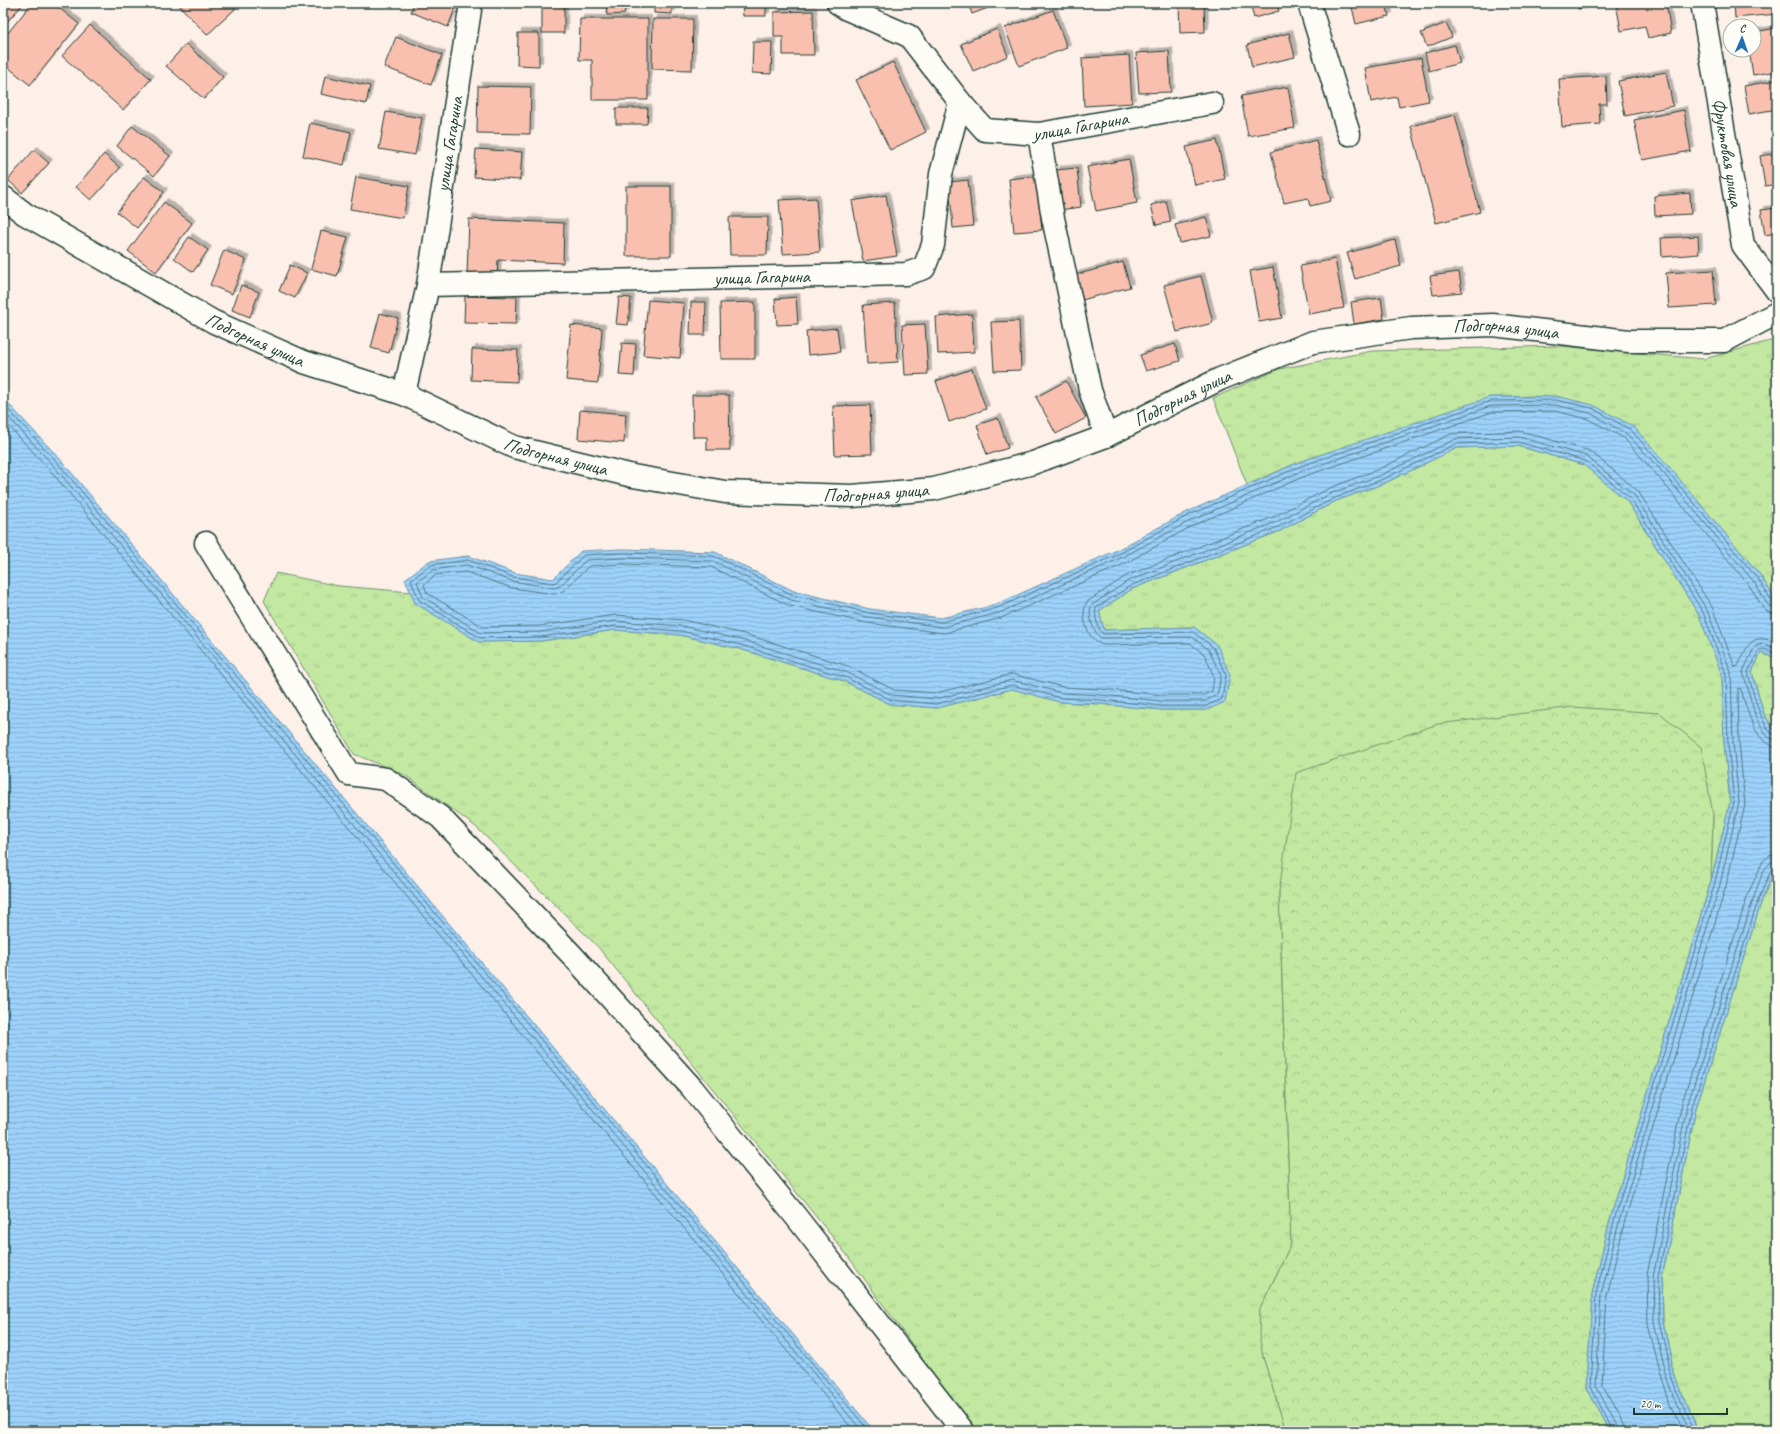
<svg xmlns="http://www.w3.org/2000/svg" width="1780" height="1434" viewBox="0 0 1780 1434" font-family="Caveat,sans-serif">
<defs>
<pattern id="grass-tufts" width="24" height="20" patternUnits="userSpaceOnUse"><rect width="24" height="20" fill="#c2e8a2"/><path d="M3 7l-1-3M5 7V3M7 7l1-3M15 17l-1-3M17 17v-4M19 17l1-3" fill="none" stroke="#a6c88c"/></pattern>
<pattern id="forest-crowns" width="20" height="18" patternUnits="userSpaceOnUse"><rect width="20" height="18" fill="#c2e8a2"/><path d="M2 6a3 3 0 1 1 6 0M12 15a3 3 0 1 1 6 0" fill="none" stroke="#a6c88c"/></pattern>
<pattern id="water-rules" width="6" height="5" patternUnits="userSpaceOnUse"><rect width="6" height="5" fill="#9cd1fa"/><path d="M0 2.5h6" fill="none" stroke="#86b4d7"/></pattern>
<filter id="shadow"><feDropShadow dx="3.5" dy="-3.5" stdDeviation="0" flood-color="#0004"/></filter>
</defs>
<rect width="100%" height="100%" fill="#fcf0e9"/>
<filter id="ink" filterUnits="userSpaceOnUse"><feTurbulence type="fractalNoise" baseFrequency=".025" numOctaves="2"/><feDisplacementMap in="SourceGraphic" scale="8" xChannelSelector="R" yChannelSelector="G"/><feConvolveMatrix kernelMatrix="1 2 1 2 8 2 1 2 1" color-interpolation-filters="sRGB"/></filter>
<g filter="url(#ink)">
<g fill="url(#grass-tufts)" stroke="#70926b">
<path d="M1777 339V602L1761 576 1633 426 1381 435 1299 462 1247 485 1213 398 1279 369 1372 351 1560 346 1704 359Z"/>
<path d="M1518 446 1584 465 1627 501 1699 615 1722 675 1724 743 1730 802 1711 881 1713 815 1279 892 1291 1244 1260 1309 1263 1357 1286 1431H975L847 1255 598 947 476 827 405 775 354 754 264 601 276 573 339 586 411 592 415 603 479 642 541 641 615 630 680 635 740 649 844 681 890 704 937 708 1012 689 1060 702 1100 704 1162 710H1207L1194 627 1104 630 1099 611 1132 589 1280 531 1336 501 1385 483 1457 448Z"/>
<path d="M1761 653 1777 658V734L1764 714 1752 672Z"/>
<path d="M1777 865V1431H1702L1684 1401 1672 1362 1663 1321 1662 1278 1696 1108 1762 900Z"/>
</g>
<path fill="url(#forest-crowns)" stroke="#70926b" d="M1573 707 1660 713 1701 747 1713 815 1711 881 1611 1216 1592 1294 1587 1388 1610 1431H1286L1263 1357 1259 1334 1260 1309 1291 1244 1279 892 1296 773 1438 724Z"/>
<g fill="url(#water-rules)" stroke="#6a96ab">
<path d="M1556 396 1593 405 1633 426 1666 463 1761 576 1777 602V658L1761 653 1752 672 1764 714 1777 734V865L1762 900 1696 1108 1662 1278 1663 1321 1672 1362 1684 1401 1702 1431H1610L1587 1388 1592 1294 1611 1216 1711 881 1730 802 1724 743 1722 675 1699 615 1627 501 1584 465 1518 446 1457 448 1385 483 1336 501 1280 531 1132 589 1099 611 1104 630 1194 627 1217 645 1230 675 1225 702 1207 710H1162L1100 704 1060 702 1012 689 937 708 890 704 844 681 740 649 680 635 615 630 541 641 479 642 415 603 405 579 429 561 468 556 515 573 553 579 581 551 623 549 715 552 794 591 870 609 941 618 995 605 1117 550 1185 513 1299 462 1490 397Z"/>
<path d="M3 398 60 459 874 1431H3Z"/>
</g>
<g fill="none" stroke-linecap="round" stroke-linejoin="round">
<g stroke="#517883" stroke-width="1">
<path d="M3 404 57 462 869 1431"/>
<path d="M3 411 53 465 862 1431"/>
<path d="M3 420 49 469 854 1431"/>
<path d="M1777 614 1770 613 1764 609 1749 585 1655 473 1624 438 1588 419 1555 411 1492 412 1305 476 1192 526 1124 564 1001 618 944 633 867 623 790 606 711 567 623 564 589 566 563 591 554 594 512 588 466 572 435 575 424 585 427 593 483 627 540 626 615 615 683 620 744 634 848 666 894 690 936 693 1012 674 1063 687 1101 689 1163 695H1204L1212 691 1214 677 1205 655 1190 643 1105 645C1088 644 1079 615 1087 602L1126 576 1273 517 1330 488 1379 469 1451 434 1520 431 1590 451 1638 491 1712 607 1735 667 1738 666C1749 644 1749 633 1777 642"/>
<path d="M1777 648 1763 644 1756 646 1753 650 1743 672 1756 718 1768 737 1777 741"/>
<path d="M1777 653 1763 649 1759 650 1748 672C1751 685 1762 734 1777 736"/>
<path d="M1613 1431 1591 1387 1596 1294 1615 1217 1715 882 1734 802 1728 743 1726 674 1703 612 1630 498 1586 461 1518 442 1456 444 1383 479 1335 498 1278 527 1130 586 1096 608C1094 615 1098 630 1103 634L1193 632 1213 647 1226 675 1222 699 1206 706H1162L1101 700 1061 698 1012 685 936 704 891 700 845 677 741 645 681 631 615 626 541 637 480 638 419 600 411 580 431 565 468 560 513 577 553 583 556 582 584 555 623 553 714 556 793 595 869 613 942 622 997 608 1119 554 1187 516 1301 466 1491 401 1556 400 1592 408 1631 430 1663 466 1758 579 1772 601 1777 603"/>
<path d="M1618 1431 1617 1426 1596 1386 1601 1295 1620 1218 1720 884 1739 802 1733 743 1731 672 1707 610 1635 496 1586 456 1519 437 1456 439 1381 475 1332 493 1276 522 1128 581 1092 605C1087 613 1093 633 1101 638L1192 637 1209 650 1221 676 1217 695 1205 701H1162L1101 695 1062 693 1012 680 936 699 892 695 846 672 742 640 682 626 615 621 540 632 481 633 423 597 417 582 433 570 467 565 512 581 554 588 560 586 586 560 623 558 713 561 791 600 868 617 943 627 999 613 1121 558 1190 521 1302 471 1491 406 1555 405 1590 413 1627 434 1660 469 1754 582 1768 605 1777 608"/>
<path d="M1624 1431 1623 1423 1602 1385 1607 1296 1625 1220 1726 886 1745 805 1739 742 1738 688 1741 689C1746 706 1755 746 1777 747"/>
<path d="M1684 1431 1670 1406 1648 1325 1647 1275 1682 1103 1748 894 1763 861 1769 856 1777 854"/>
<path d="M1691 1431 1676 1404 1664 1364 1654 1322 1653 1277 1687 1106 1754 897C1758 886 1764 861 1777 860"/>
<path d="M1697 1431 1680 1402 1669 1363 1659 1321 1658 1277 1692 1107 1759 898 1772 868 1777 865"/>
</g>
</g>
<g fill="#f9c0af" stroke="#1f3d34" filter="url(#shadow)">
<path d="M3 3H24L3 26Z"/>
<path d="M32 3H53L79 24 30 85 3 63V39Z"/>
<path d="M177 3H229L235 9 207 35Z"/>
<path d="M414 3H457L448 27 411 12Z"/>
<rect x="542" y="3" width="22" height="30"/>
<path d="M606 3H624L625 14 607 15Z"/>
<path d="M654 3H672V14L654 13Z"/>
<path d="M742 3H766V16H743Z"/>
<path d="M968 3H1001L972 14Z"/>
<path d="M1179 3H1204L1205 32 1180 33Z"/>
<path d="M1250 3H1276L1279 11 1254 18Z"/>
<path d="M1351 3H1386L1389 16 1356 24Z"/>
<path d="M1577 3H1609V4L1578 9Z"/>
<path d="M1616 3H1666L1671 33 1648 38 1645 26 1621 31Z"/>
<path d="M1734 3H1777V14L1735 18Z"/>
<path d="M1053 10 1067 48 1019 66 1005 28Z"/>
<path d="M813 11 814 55H783V37H774V12Z"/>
<path d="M580 19H648V100H592V60H579Z"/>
<path d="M653 19H693L692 70 652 69Z"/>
<path d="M1446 23 1452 37 1427 47 1421 33Z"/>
<path d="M90 25 151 79 123 110 62 56Z"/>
<path d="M1777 28V71L1753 75 1749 50H1754V32Z"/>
<path d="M997 29 1008 56 973 71 961 44Z"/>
<path d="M518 33H539V66L517 65Z"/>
<path d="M1289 33 1295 57 1252 67 1247 45Z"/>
<path d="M396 37 442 55 431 85 384 67Z"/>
<path d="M753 42H772L771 74 752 73Z"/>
<path d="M186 44 223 77 204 99 166 66Z"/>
<path d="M1455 45 1460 63 1429 71 1425 53Z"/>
<path d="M1169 51 1171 92 1139 93 1136 53Z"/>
<path d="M1129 55 1132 103 1084 106 1082 58Z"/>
<path d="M1421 58 1429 101 1399 107 1397 97 1371 102 1365 68Z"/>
<path d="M893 62 926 132 890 150 856 80Z"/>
<path d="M1666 72 1673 106 1625 116 1618 81Z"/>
<path d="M325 76 370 86 366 104 321 94Z"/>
<path d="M1606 76 1607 104H1599L1600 124 1562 127 1559 79Z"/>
<path d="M1777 80V109L1749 114 1744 86Z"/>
<path d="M478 86 531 87 530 134 477 133Z"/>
<path d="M1288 87 1295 128 1248 136 1241 96Z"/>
<path d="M616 108H648L647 124H616Z"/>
<path d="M1684 110 1691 151 1642 160 1634 120Z"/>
<path d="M386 112 422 118 415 155 379 149Z"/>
<path d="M1455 115 1480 212 1436 223 1411 126Z"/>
<path d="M310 123 351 132 344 165 303 156Z"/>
<path d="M132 126 170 156 154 176 117 146Z"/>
<path d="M1217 140 1225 179 1195 185 1186 147Z"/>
<path d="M1316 140 1331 201 1310 206 1308 198 1284 203 1271 152Z"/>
<path d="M476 149 522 152 520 180 474 177Z"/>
<path d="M34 150 49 163 22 193 8 180Z"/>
<path d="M1777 153V184L1765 186 1760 156Z"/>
<path d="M104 154 120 168 91 200 76 187Z"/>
<path d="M1129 159 1137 203 1096 211 1087 167Z"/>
<path d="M1077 168 1081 207 1059 210 1056 170Z"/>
<path d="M1036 176 1042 230 1014 232 1009 179Z"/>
<path d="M144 177 164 192 137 228 117 212Z"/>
<path d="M356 177 409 186 403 218 350 209Z"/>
<path d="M968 180 973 226 953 228 949 182Z"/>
<rect x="626" y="186" width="45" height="70"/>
<path d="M1690 193 1691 214 1655 216 1654 196Z"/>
<path d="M886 195 897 256 863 261 852 201Z"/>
<path d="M816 198 820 252 783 254 779 200Z"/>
<path d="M1166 201 1171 222 1156 225 1151 205Z"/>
<path d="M164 202 192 223 156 272 128 251Z"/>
<path d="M1777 208V233L1765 235 1761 210Z"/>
<path d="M729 217H768L767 255H730Z"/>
<path d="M1206 217 1211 236 1180 243 1175 225Z"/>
<path d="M469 219 564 223 563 263 498 260 497 277 467 276Z"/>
<path d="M321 231 348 237 337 276 311 269Z"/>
<path d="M1698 236 1699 254 1662 257 1661 238Z"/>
<path d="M189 237 208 250 193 272 174 258Z"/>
<path d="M1395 240 1401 266 1355 279 1347 253Z"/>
<path d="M224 250 246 260 232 294 210 285Z"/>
<path d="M1335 259 1344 308 1309 314 1300 266Z"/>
<path d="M1123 262 1130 287 1082 300 1075 275Z"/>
<path d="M290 265 307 273 295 298 279 291Z"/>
<path d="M1273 267 1282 318 1259 322 1250 271Z"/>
<path d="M1713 270 1716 305 1669 308 1666 273Z"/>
<path d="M1459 272 1462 292 1433 295 1430 276Z"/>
<path d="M1201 276 1213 323 1177 332 1164 285Z"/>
<path d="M241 285 259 292 250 317 232 310Z"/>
<path d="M465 296 517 297 516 324 464 323Z"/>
<path d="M619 297 631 298 628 325 616 324Z"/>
<path d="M796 297 798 324 777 325 775 299Z"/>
<path d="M1381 298 1384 319 1354 324 1351 302Z"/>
<path d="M648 300 684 303 680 358 643 355Z"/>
<path d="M691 302H706L705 335H690Z"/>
<path d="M755 302V359H721L720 303Z"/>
<path d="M895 303 898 362 867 364 863 305Z"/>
<path d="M380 313 398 318 389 353 371 348Z"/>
<path d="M972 314 974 352 938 354 936 317Z"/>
<path d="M1019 321 1021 370 994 371 991 322Z"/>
<path d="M925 324 928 374 905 375 902 325Z"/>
<path d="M571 325 602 328 598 383 566 380Z"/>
<path d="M837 328 840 352 808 355 806 331Z"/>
<path d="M622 343 636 344 634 376 619 375Z"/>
<path d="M1175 344 1180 361 1146 371 1140 355Z"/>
<path d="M472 349 518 350 517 382 471 380Z"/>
<path d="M972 369 986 409 949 422 936 381Z"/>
<path d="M1066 381 1086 418 1056 434 1036 397Z"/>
<path d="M692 395H729L730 450H707V437H693Z"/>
<path d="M870 405 872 454 835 455 833 406Z"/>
<path d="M580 410 626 414 624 443 578 439Z"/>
<path d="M998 418 1008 448 987 455 977 425Z"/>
</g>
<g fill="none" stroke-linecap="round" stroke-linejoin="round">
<defs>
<g id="minor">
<path id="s1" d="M838 3 847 9 909 36 960 102 985 130 1039 134 1212 103"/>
<path d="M1309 3 1349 134"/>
<path id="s2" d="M1702 3 1743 245 1777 291"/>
<path d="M1039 134 1053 218 1090 390 1106 436"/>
<path id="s3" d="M3 197 25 214 214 322 304 362 404 394 514 447 633 476 725 492 852 496 934 489 1033 463 1106 436 1220 379 1313 342 1411 328 1493 325 1629 341H1724L1777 313"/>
<path id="s4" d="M428 285 906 274 924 268 933 245 941 174 960 102"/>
<path id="s5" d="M404 394 428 285 471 3"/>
<path d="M206 543 349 774 386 779 440 817 571 954 692 1088 797 1218 963 1431"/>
</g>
</defs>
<use href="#minor" stroke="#1f3d34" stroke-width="25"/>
<use href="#minor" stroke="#fdfcf7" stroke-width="22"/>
</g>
</g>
<g text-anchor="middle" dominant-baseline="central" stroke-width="3" stroke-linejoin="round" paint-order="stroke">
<g font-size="19" fill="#1f3d34" stroke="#fdfcf7">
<text stroke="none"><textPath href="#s1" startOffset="296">улица Гагарина</textPath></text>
<text stroke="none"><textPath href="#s5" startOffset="254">улица Гагарина</textPath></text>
<text stroke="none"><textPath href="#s2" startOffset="152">Фруктовая улица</textPath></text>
<text stroke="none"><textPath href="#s4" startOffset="334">улица Гагарина</textPath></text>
<text stroke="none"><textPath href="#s3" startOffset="1598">Подгорная улица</textPath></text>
<text stroke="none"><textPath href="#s3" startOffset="290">Подгорная улица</textPath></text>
<text stroke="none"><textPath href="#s3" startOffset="1262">Подгорная улица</textPath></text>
<text stroke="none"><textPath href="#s3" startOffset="614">Подгорная улица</textPath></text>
<text stroke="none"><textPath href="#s3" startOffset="938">Подгорная улица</textPath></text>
</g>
</g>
<rect width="1780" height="1434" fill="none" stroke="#fdfcf7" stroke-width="16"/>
<rect x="8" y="8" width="1764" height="1418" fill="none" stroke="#1f3d34" stroke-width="1.5" filter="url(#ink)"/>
<g transform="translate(1742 38) rotate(2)"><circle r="19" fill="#fdfcf7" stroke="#a4b0a9"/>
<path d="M0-3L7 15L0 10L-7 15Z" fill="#1f6fb2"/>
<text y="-6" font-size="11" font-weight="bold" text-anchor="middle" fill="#1f3d34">С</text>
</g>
<path d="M1634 1408v6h93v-6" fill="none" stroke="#1f3d34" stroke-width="2"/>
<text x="1640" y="1408" font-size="12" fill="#1f3d34" stroke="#fdfcf7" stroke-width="3" paint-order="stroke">20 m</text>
</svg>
